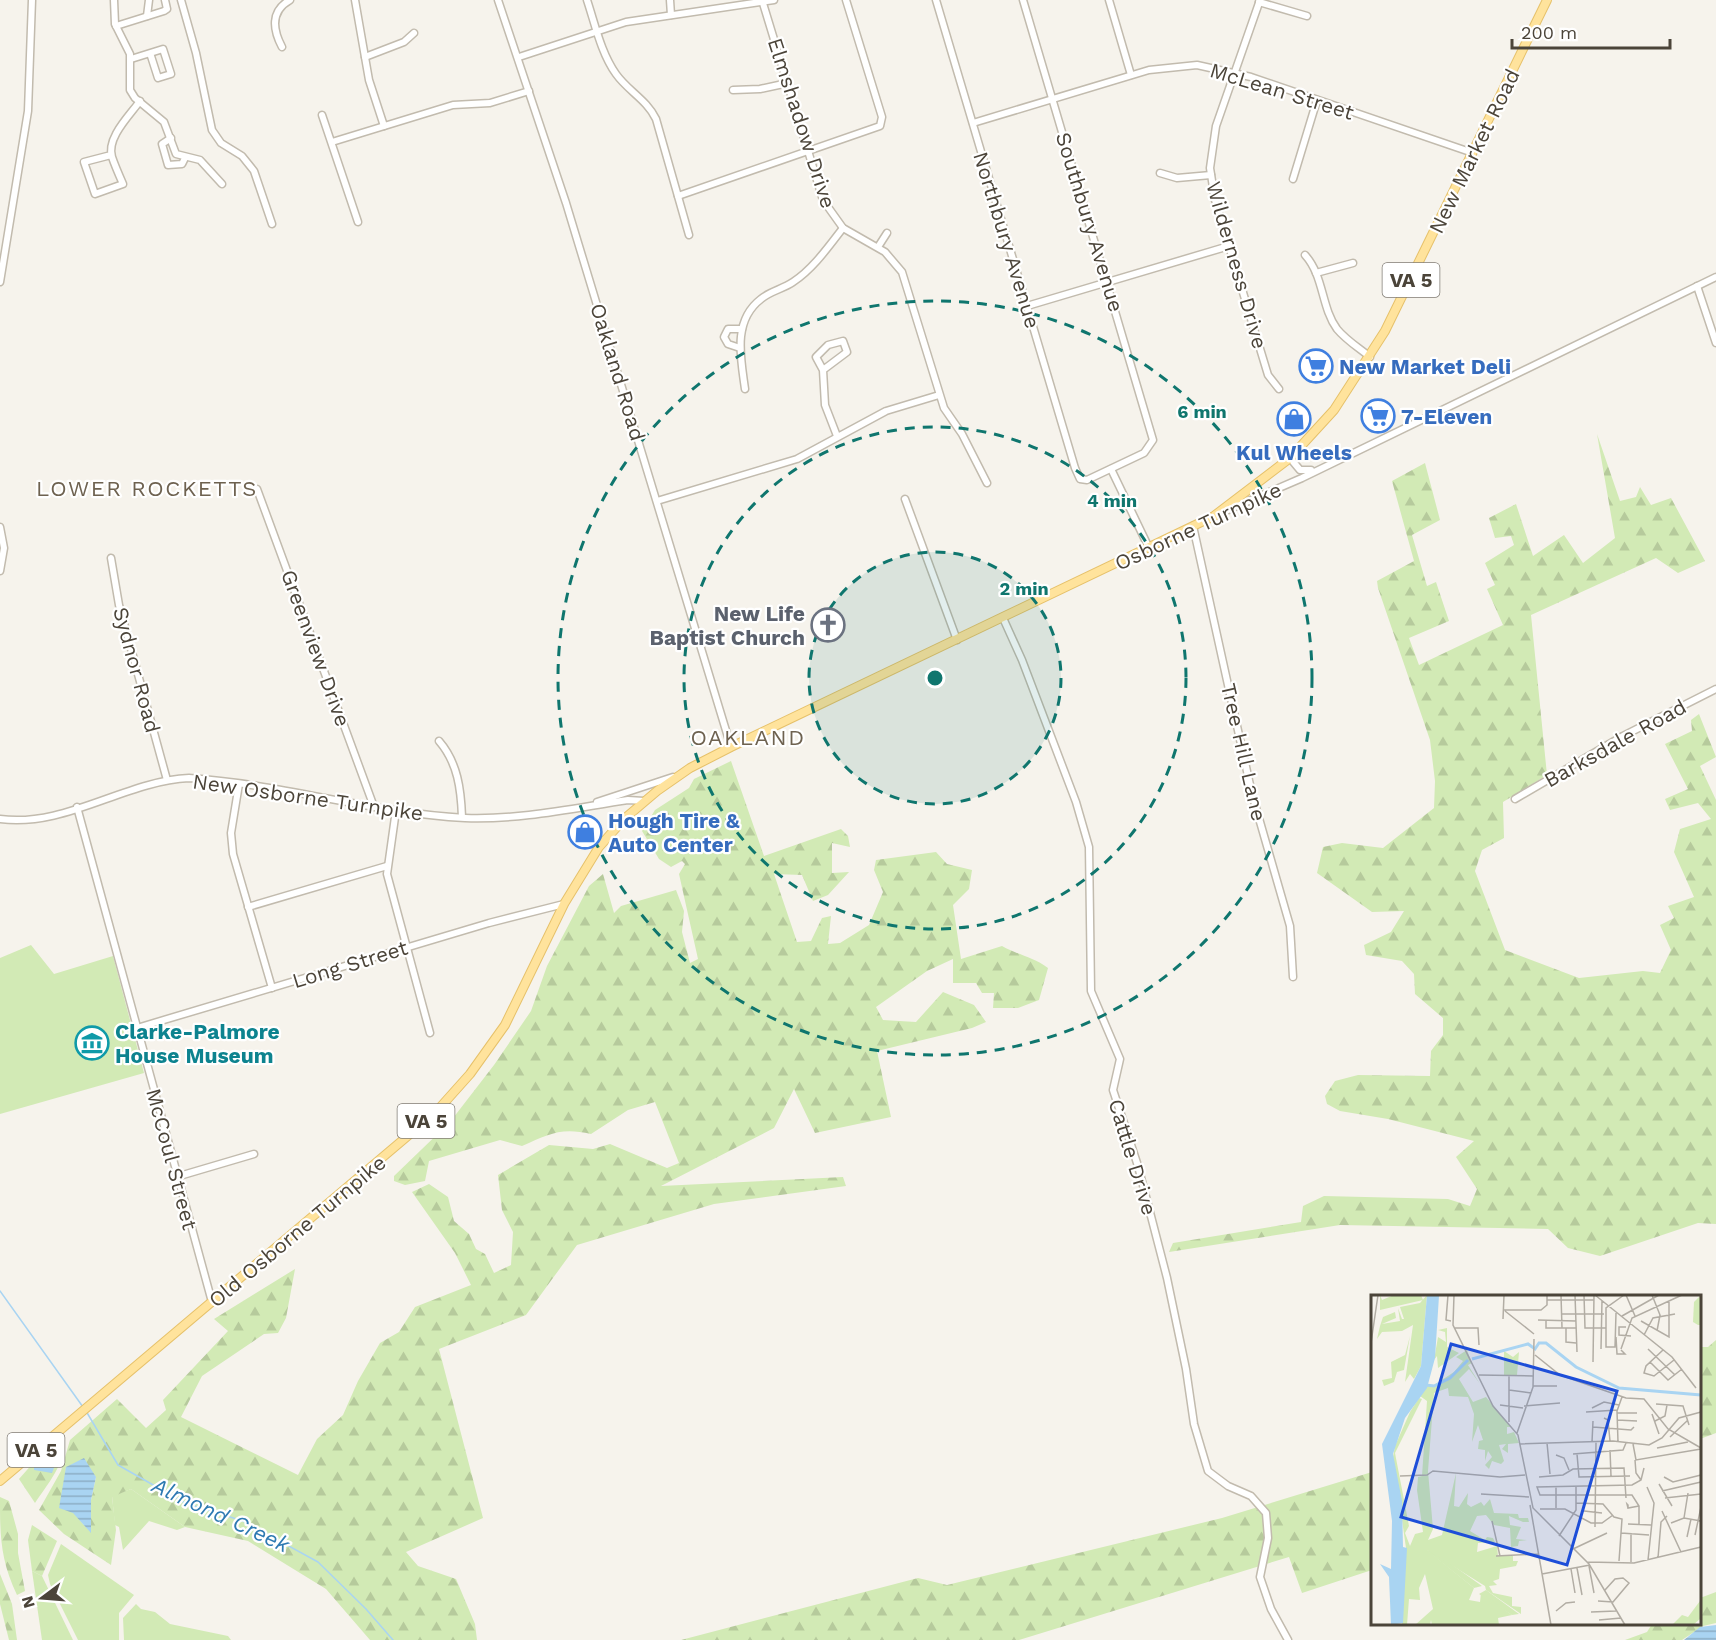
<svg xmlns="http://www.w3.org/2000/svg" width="1716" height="1640" viewBox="0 0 1716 1640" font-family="'Work Sans',sans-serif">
<defs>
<pattern id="forest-firs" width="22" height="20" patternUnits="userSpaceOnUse" patternTransform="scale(1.5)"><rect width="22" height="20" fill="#d2eab5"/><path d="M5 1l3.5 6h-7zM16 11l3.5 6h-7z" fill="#b6ca9c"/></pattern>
<pattern id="water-rules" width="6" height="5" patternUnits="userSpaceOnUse" patternTransform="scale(1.5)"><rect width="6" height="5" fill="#a9d4f2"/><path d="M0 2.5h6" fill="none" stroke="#8caec5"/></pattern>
</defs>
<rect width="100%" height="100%" fill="#f6f3ec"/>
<g fill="#d2eab5">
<path d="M31 945 54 974 113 956 144 1073 0 1114V958Z"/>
<path d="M131 1489 185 1527 177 1530 149 1521 123 1550 119 1527 115 1525 112 1496Z"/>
<path d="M61 1544 134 1595 119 1613V1640H78L50 1584 48 1575Z"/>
<path d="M32 1571 42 1576 73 1640H42Z"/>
<path d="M136 1604 141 1609 155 1612 170 1624 228 1636 231 1640H124L123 1618Z"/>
</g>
<g fill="url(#forest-firs)" fill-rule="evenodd">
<path d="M1597 434 1620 501 1636 497 1640 487 1651 505 1671 498 1705 561 1678 573 1656 558 1531 615 1547 775 1503 802 1504 838 1482 850 1475 871 1505 950 1579 978 1643 971 1660 973 1671 950 1660 925 1674 918 1668 906 1694 897 1674 852 1680 829 1711 819 1698 803 1670 810 1665 799 1688 789 1665 744 1692 731 1691 720 1699 714 1716 757 1700 766 1716 800V1224L1698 1223 1600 1256 1568 1248 1548 1229 1340 1225 1169 1252 1173 1243 1301 1222 1303 1206 1324 1196 1448 1199 1470 1206 1477 1189 1456 1157 1474 1141 1388 1119 1340 1111 1327 1104 1325 1096 1335 1081 1358 1075 1430 1076 1431 1051 1443 1035V1018L1415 994 1414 974 1402 961 1366 955 1364 945 1391 932 1404 911 1372 912 1317 873 1323 847 1342 843 1383 848 1434 808 1435 781 1430 740 1378 588 1377 581 1414 561 1392 481 1425 463 1440 520 1412 535 1427 586 1436 582 1449 621 1409 638 1419 665 1503 625 1487 589 1495 585 1485 563 1514 545 1511 536 1495 538 1489 518 1516 504 1533 556 1564 535 1583 563 1615 538Z"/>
<path d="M731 761 764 856 841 829 848 836 850 847 832 843V873L849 872 828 895 813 901 802 875 774 874 797 942 811 941 822 918 831 916 828 944 840 943 869 925 883 892 874 870 876 860 936 852 947 864 972 870 969 889 953 905 961 959 1002 946C1018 955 1033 957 1048 968L1039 1000 1018 1008H993L994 993H982L976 983H953V959L927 971 876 1007 883 1020 916 1022 943 992 974 1005 986 1022 972 1028 877 1051 891 1117 815 1133 794 1089 774 1128 661 1186 843 1177 846 1186 714 1204 577 1245 526 1315 439 1349 483 1518 406 1552 418 1566 456 1579 475 1624 477 1640H370L326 1589 248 1541 185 1527 131 1489 112 1497 116 1530 111 1565 64 1534 39 1510 61 1471 70 1440 117 1399 146 1428 166 1410 163 1400 228 1331 214 1319 295 1269 286 1318 278 1333 264 1334 202 1376 181 1417 298 1475 317 1439 343 1415 358 1381 380 1343 399 1332 415 1307 471 1285 455 1253 412 1192 429 1184 448 1197 454 1221 469 1234 476 1249 485 1254 494 1273 511 1265 513 1232 502 1210 498 1175 549 1145 593 1149 610 1144 667 1168 679 1163 655 1102 628 1110 591 1134C561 1127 549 1134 522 1146L500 1140 429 1161 425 1181 405 1185 394 1181V1176L450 1122 494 1065 531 1011 547 966 589 886 603 874 614 913 621 906 676 890 684 911 682 932 690 963 698 959 679 874 685 864 682 861 671 867 659 859 642 831 655 810 689 788 694 779ZM66 1467 96 1477 91 1500V1532C71 1514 64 1494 66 1467Z"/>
<path d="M1716 1340V1433L1700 1439V1347H1708Z"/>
<path d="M63 1440C68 1461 46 1486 35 1503L19 1479 34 1462V1470L61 1449 56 1444Z"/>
<path d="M1372 1472V1570L1302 1593 1289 1557 1019 1640H681L918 1578 947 1585 1222 1518Z"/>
<path d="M0 1497 9 1501 18 1534V1553L25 1591 17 1595C0 1559 0 1535 0 1497Z"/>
<path d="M32 1525 57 1541 42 1576 32 1571 28 1540Z"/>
<path d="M0 1574 12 1604 17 1640H9L0 1604Z"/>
<path d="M1716 1592V1623L1703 1626 1682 1640H1625L1647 1632 1652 1624H1700V1598Z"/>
</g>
<g fill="url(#water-rules)">
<path d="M56 1444 61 1449 52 1473 34 1470V1462Z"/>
<path d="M84 1458 96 1477 91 1500V1533L73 1513 59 1508 66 1467Z"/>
<path d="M1716 1625V1640H1684L1700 1627Z"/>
</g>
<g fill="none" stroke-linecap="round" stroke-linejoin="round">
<g stroke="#a9d4f2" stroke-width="1.5">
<path d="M0 1291 83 1407"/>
<path d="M86 1411 118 1465 185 1503 243 1521 318 1562 366 1609 393 1640"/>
</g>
<defs>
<g id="minor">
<path d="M114 0 115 24 130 54V90L135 98 164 122 176 154 200 160 222 184"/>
<path d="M181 0 196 53 212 130 221 143 242 156 254 171 272 224"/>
<path d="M355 0 369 80 384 126"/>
<path d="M498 0 566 203 731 747"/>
<path d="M587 0C595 24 601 53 616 74 628 91 647 100 656 119L689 235"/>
<path d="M670 0 671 15"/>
<path d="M762 0 823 200 843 228 885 252 902 272 944 408 962 434 987 483"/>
<path d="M936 0 1075 468 1080 479 1087 480 1144 453 1153 440 1023 0"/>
<path d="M1109 0 1131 75"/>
<path d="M1260 0 1216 126 1210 168 1215 200 1268 375 1279 389"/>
<path d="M1259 2 1307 16"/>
<path d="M147 16 149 0"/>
<path d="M116 26 164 11 167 9 165 0"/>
<path d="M282 47C273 30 270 11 290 0"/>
<path d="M365 57 404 42 414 33"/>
<path d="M519 57 626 22 774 0"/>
<path d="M131 59 163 49 171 74 158 78 150 53"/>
<path d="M733 90 760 89 788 83"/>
<path d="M322 115 358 222"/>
<path d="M973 123 1149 70 1197 65 1251 77 1473 153"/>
<path d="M171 138 162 144 168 165 182 164 185 158"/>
<path d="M332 142 453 105 490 103 529 91"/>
<path d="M111 155 84 162 95 194 123 184C119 175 115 166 112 157 106 138 130 115 140 101"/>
<path d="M1160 173 1177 178 1211 175"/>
<path d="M1293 179 1317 100"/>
<path d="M678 196 880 126 882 117 846 0"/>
<path d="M878 247 887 233"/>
<path d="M1305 255C1324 276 1321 307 1337 329 1346 340 1359 348 1370 357"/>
<path d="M1316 273 1353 263"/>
<path d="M0 282 28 111 32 0"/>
<path d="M1697 286 1716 343"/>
<path d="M1027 306 1229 246"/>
<path d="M740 348 728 344 724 337 728 329H742"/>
<path d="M823 370 847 352 843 341 828 345 816 357 823 370 825 405 837 436"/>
<path d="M745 389C741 359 732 321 761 299 770 291 783 289 793 282 813 269 829 246 843 228"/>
<path d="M1290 458 1300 470H1311"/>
<path d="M1111 469 1149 548"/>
<path d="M257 489 374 807"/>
<path d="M905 499 957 640"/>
<path d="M657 501 797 459 886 411 939 395"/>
<path d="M1221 513 1302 478 1716 277"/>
<path d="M1193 526 1252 794 1290 926 1293 977"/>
<path d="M0 527 4 548 0 571"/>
<path d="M111 558 119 605 167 780"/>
<path d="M1003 618 1022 660 1076 802 1089 847 1091 991 1120 1059 1113 1090 1138 1166 1167 1278 1186 1369 1194 1424 1208 1471 1228 1486 1251 1496 1266 1513 1268 1538 1260 1577 1271 1609 1288 1640"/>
<path d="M439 741C458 763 461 790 462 817"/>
<path d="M239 784 231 833 233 854 272 988"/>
<path d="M1515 799 1623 736 1716 689"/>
<path d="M597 802 673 777"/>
<path d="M77 807 212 1302"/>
<path d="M396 810 387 874 430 1033"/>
<path d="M0 819C65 828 125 781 189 778 282 784 372 813 465 818 521 820 574 808 628 800L644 801"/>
<path d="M248 907 387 866"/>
<path d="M137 1028 489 923 564 904"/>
<path d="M176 1177 254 1154"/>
</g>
<path id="major" d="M0 1481 436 1112 470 1074 505 1025 564 904 599 847 624 819 657 791 690 768 731 747 1214 516 1290 458 1334 410 1385 331 1547 0"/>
</defs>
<use href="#minor" stroke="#c2bbae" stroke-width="9"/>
<use href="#major" stroke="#e6c16a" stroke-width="10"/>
<use href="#minor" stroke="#fff" stroke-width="6"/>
<use href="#major" stroke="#ffe39c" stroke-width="8"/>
</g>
<circle cx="935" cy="678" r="126" fill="#0f766e" fill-opacity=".12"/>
<g fill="none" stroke="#0f766e" stroke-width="3" stroke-dasharray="10 8">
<circle cx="935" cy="678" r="126"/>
<circle cx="935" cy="678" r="251"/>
<circle cx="935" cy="678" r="377"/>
</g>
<defs>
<symbol id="supermarket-ring" viewBox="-11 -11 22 22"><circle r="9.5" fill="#fff" stroke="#3f7fe0" stroke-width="1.5"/><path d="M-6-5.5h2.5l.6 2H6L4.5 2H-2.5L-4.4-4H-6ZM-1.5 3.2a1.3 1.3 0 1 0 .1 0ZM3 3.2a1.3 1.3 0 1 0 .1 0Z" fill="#3f7fe0"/></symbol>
<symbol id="shop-ring" viewBox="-11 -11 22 22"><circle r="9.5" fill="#fff" stroke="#3f7fe0" stroke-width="1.5"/><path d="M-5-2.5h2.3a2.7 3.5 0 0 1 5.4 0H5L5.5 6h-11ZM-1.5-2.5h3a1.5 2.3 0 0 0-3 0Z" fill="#3f7fe0"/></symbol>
<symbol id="church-ring" viewBox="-11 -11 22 22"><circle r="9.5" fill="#fff" stroke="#6b7280" stroke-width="1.5"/><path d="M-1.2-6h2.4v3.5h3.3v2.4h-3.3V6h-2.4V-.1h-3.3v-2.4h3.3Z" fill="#6b7280"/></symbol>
<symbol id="museum-ring" viewBox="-11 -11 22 22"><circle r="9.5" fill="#fff" stroke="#0f9aa8" stroke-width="1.5"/><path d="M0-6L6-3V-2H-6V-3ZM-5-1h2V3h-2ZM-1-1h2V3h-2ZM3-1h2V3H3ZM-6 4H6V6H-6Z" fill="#0f9aa8"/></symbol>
</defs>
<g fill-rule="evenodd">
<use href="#supermarket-ring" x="1297" y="347" width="38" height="38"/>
<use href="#supermarket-ring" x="1359" y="397" width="38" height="38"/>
<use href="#shop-ring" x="1275" y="400" width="38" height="38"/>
<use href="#church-ring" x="809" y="606" width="38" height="38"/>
<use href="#shop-ring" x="566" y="813" width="38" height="38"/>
<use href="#museum-ring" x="73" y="1024" width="38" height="38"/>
</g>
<g text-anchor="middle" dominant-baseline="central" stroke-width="4.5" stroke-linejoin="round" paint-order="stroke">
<g fill="#fff" stroke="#817c74" stroke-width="1.5">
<rect x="1382.5" y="263" width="57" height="34" rx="4.5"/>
<rect x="397.5" y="1104" width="57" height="34" rx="4.5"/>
<rect x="7.5" y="1433" width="57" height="34" rx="4.5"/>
</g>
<g font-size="20" font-weight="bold" fill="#4b4439">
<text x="1411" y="280">VA 5</text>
<text x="426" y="1121">VA 5</text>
<text x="36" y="1450">VA 5</text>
</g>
<g font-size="21" fill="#4b4439" stroke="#fff">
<text transform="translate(1282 91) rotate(17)">McLean Street</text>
<text transform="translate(802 123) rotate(72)">Elmshadow Drive</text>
<text transform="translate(1474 151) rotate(-64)">New Market Road</text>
<text transform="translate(1090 222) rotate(73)">Southbury Avenue</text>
<text transform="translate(1007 240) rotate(73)">Northbury Avenue</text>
<text transform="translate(1237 265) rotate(74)">Wilderness Drive</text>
<text transform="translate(618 372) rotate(73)">Oakland Road</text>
<text transform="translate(1198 526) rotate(-25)">Osborne Turnpike</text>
<text transform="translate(316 648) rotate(70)">Greenview Drive</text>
<text transform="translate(137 670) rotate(75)">Sydnor Road</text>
<text transform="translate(1615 743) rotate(-29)">Barksdale Road</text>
<text transform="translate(1244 752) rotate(77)">Tree Hill Lane</text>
<text transform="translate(308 797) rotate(8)">New Osborne Turnpike</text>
<text transform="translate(350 964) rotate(-17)">Long Street</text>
<text transform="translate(1133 1157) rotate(73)">Cattle Drive</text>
<text transform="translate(172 1159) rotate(75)">McCoul Street</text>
<text transform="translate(297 1231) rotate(-40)">Old Osborne Turnpike</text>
</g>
<g font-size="21" font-weight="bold" fill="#366cbe" stroke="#fff" text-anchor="start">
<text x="1339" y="366">New Market Deli</text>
<text x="1401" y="416">7-Eleven</text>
<text x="1294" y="452" text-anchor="middle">Kul Wheels</text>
<text x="608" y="820">Hough Tire &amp;<tspan x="608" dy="24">Auto Center</tspan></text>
</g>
<g font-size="21" font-weight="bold" fill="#5b616d" stroke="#fff" text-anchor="end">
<text x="805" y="613">New Life<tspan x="805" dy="24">Baptist Church</tspan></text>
</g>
<g font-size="21" font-weight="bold" fill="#0d838f" stroke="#fff" text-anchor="start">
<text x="115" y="1031">Clarke-Palmore<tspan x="115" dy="24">House Museum</tspan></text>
</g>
<g font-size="22" letter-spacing="1.5" fill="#6e6250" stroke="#fff">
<text x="147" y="488">LOWER ROCKETTS</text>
<text x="748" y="737">OAKLAND</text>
</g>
<g font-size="22" font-style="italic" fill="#2e7ab2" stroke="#fff">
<text transform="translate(221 1515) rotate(25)">Almond Creek</text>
</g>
</g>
<g transform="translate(1371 1295)">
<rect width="330" height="330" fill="#f6f3ec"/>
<path d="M76 33V52L88 58 67 73 66 61 63 65 67 42 75 47 74 37 67 35ZM133 56 142 62 148 57 146 80H133ZM55 255 63 257 111 291 103 293ZM115 295 148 319 141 320 108 299Z" fill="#d2eab5"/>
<path d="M9 0 11 5 23 0H50L52 5 9 15ZM56 0 50 71 43 84 39 79 34 87 42 30 31 36 11 37 6 44 9 31 12 22 24 17 25 23 11 29 29 26 27 13 31 24H33L29 12 49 8ZM39 41 33 75 26 77 23 87 13 91 11 85 21 83 20 67 34 60ZM96 55 101 68 97 70 109 89 98 74 88 84 102 107 115 102 140 132H136V139L143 137 148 148 137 149V158L131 154 135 149 128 150 133 166 130 169 121 166 118 174 114 170 121 162 117 156 114 166V155L107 154 108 146 112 145 107 130 101 147 103 119 97 102 78 101 77 93 63 98 57 176 62 234 57 245 71 240 85 178 83 211 88 212 97 198 96 209 100 212 110 207 113 211 119 204 123 218 147 219 148 223H157L158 227H152L138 221 139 230 150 232 145 244 156 245 148 246 147 251 140 252 139 233 123 230 115 220 106 221 99 236 114 245 116 242 122 243 124 247 107 248 106 257 126 251 127 261H142V266H147L145 271 129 274 128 284 122 286 126 290 118 291 122 298 141 302V311L150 312V319L115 295 114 291 56 255 103 293 98 305 109 307 110 298 141 320 127 323 128 330H61L60 325 59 330H44L62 314 54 279 48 293 49 305 38 304 36 330H31L35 253 22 162 24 151 39 117 48 103 51 104 24 158 38 231 34 238 39 251 44 239 52 237 46 195 47 182 51 181 56 106 49 101 56 89 63 90 83 77 92 66 85 62ZM329 306 330 323 322 330H301L311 320 317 322Z" fill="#d2eab5"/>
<path d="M330 0V30H327L322 27 323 7Z" fill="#d2eab5"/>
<path d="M56 0 68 1 64 63 56 93 34 123 22 159 31 206 32 252 36 253 32 328 20 330 18 282 9 269 20 274 21 226 11 149 50 71Z" fill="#a9d4f2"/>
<path fill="none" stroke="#a9d4f2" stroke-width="3" d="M101 64 157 49 164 54 168 48H175L205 72 248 93 330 100M55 90 63 91 79 83 97 65"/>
<path fill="none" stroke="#b2ada4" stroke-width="1.5" d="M77 0 75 25 80 26M83 0 82 30 122 111 147 140 162 213 218 269 254 330M190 0 191 33M204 0 206 57M213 0 214 33H235M224 0 301 62 325 93M255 0 264 21M281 0 289 20 286 36M176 5H223M132 15H170L176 10V0M134 16 163 39M245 18 244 52H235V13L253 0M191 19H233M251 21 288 0M132 24 133 0M167 25 205 26M175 25V33H205M270 26 298 42V6M255 32H248V40L260 41M84 33H107L108 50M195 33V47L205 48M273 40 282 23 304 19M245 42 246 59H254L250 55M0 48 7 0M230 54 231 5M250 54 261 23 311 0M277 54 304 80M292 55 275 71 273 78 283 81 303 65M164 60 189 80 255 103 273 104 297 134 330 153M222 67 223 0M279 67 297 85 311 74M108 80 162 81M138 80V127M162 91H186M138 95 160 98M285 109 312 111 318 130M129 110 152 113M153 111 189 108M221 113 233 107 248 110M215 117 246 115M246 118H266M281 119 288 139M233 123 237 125 239 146M246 125 266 126M284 126 294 121 296 110M222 132 260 135 263 132M146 138 162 92 163 44M299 142 317 125M221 147 222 126M247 147 246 116 251 102M176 148 179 179M149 149 242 146 278 150 291 143 308 123 330 117M262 149 265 165 330 154M286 153 317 147M239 155 240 181M202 159 252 155 255 148M206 159 208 182 259 181M185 160 193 163 198 175M264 165 265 178 270 185M29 181 56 180 62 176 129 182 154 180M168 182 192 180 202 174 253 173 255 203M293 182 302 187 330 180M288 189 301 211M185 191V213M276 192 283 208 277 265M291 196 330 187M110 199 158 202M294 203 330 199M205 208 232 209 243 222 251 224 248 266M159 210 180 330M257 213 256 209 257 210V213L268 211M169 214H194L220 228H231L242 220M213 216 231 218M291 216 310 257M313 223 317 198M121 226 129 261M300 228 313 223 330 226M257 229 280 230M268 230V211L261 200H169L166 192 261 190 270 185 273 173M224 232 225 147M250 238 278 240M260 238V267M324 240 330 212M188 241 205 215V191M316 242 320 224M202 254 236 238M125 261 168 259M287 263 290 227 296 221M216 267 263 268 330 252M218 271 223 298M206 273 211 300M200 274 204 298M171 279 219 270M227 306 242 307 258 288 252 283 244 284 234 295M185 316 195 308 204 307M220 317 245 316M228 325 250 323"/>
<path fill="#1d4ed8" fill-opacity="0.15" stroke="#1d4ed8" stroke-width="3" d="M80 49 246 96 196 270 30 222Z"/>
<rect width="330" height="330" fill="none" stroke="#4b4439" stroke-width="3"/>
</g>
<circle cx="935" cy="678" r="9" fill="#0f766e" stroke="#fff" stroke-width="3"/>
<g font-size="18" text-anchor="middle" font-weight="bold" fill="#0f766e" stroke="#fff" stroke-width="4.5" stroke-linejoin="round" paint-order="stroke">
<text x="1202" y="418">6 min</text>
<text x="1112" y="507">4 min</text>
<text x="1024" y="595">2 min</text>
</g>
<g transform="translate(42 1598) rotate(254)" stroke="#ffffff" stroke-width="4.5" paint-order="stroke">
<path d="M0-4.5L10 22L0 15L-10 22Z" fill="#4b4439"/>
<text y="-9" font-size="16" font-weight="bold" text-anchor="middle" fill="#4b4439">N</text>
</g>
<path d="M1512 39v9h158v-9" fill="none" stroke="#4b4439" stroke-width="3"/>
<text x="1521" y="39" font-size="18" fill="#4b4439" stroke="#ffffff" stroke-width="4.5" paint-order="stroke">200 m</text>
</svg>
